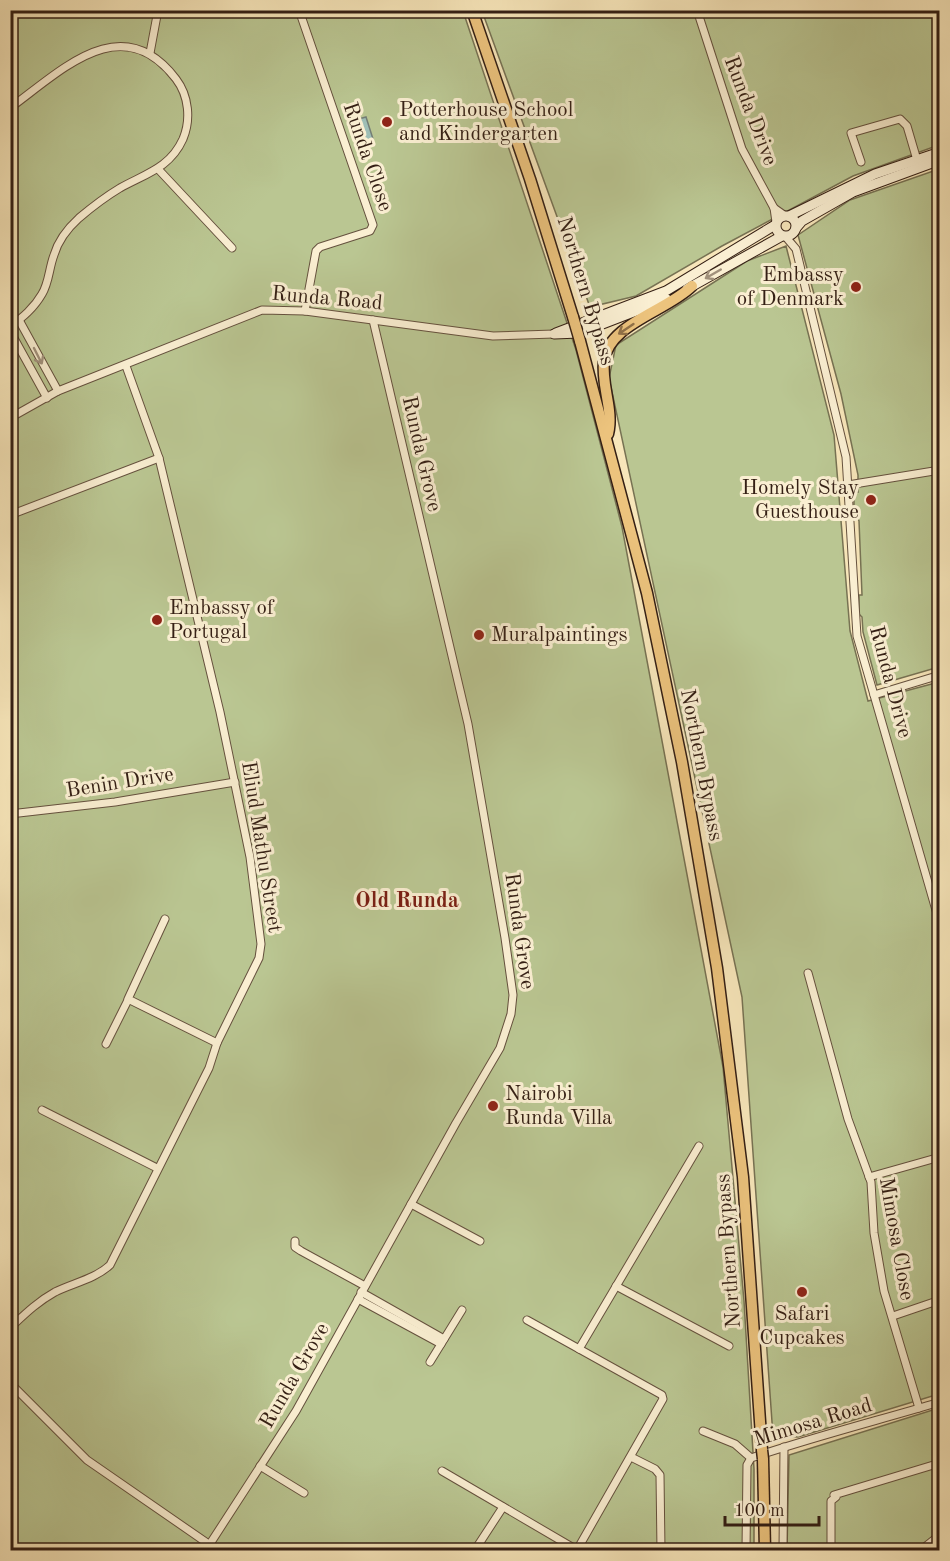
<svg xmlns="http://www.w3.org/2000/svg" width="950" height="1561" viewBox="0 0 950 1561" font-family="'Old Standard TT',serif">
<rect width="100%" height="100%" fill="#f7e6ba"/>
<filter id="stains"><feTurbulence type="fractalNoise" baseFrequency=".00333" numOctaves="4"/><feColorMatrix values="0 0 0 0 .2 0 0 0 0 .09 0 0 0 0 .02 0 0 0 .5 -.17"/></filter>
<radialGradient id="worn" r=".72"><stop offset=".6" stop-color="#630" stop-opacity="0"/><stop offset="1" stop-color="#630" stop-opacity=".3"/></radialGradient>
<g fill="#bac692" stroke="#777253" stroke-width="1.5">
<path d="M11 11H463L576 350 622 527 723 1067 744 1301 754 1469V1550H11Z"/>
<path d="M482 11H939V145L853 176 722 246 636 296 590 307Z"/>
<path d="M939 169V667L877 685 863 632 862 617 859 614V595H862L859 521 854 510V491L858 492V475L841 394 798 235 850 200Z"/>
<path d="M786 246 834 435 850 631 868 701 939 682V1394L798 1437 773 1436 742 997 609 378 616 345 747 261Z"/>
<path d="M939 1408V1550H787L789 1455Z"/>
</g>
<path fill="#9ebeb6" stroke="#747e75" stroke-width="1.5" d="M366 117 373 139 362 142 355 120Z"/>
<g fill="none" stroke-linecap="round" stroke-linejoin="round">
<defs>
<g id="street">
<path d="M299 10 373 225 370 231 320 247 316 251 305 311"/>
<path d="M697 10 742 149 774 208 776 222"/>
<path d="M150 53 158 10"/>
<path d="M10 108C62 70 122 8 176 79 189 96 191 120 183 139 170 168 145 174 120 188 105 197 92 207 79 218 68 228 58 241 54 255 49 268 49 283 42 294 34 308 23 317 10 327"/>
<path d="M861 162 851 133 900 119 907 126 917 160"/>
<path d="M159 170 232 248"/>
<path d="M774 208 784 215"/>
<path d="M785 236 796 249 846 457 857 636 940 924"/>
<path d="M19 320 58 391"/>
<path d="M10 331 47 398"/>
<path d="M10 418 58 391 262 310 305 311 493 336 554 334"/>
<path d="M848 485 940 470"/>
<path d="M10 515 159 458"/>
<path d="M874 695 940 675"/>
<path d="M10 802 12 814"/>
<path d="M10 814 115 802 235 782"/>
<path d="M165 919 128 999 217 1043"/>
<path d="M808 973 848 1119 871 1182 874 1233 884 1291 919 1408"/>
<path d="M106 1044 128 1000"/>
<path d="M42 1110 157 1168"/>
<path d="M869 1177 940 1157"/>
<path d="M411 1204 480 1241"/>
<path d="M295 1241V1247L301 1251 365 1286"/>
<path d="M616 1286 729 1346"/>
<path d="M361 1292 444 1339"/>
<path d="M358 1299 441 1344"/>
<path d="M893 1316 940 1300"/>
<path d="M527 1320 662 1395 663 1399 577 1550"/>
<path d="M10 1328C24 1315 37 1302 55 1292 73 1283 95 1279 110 1265L209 1068 217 1043 259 958 261 944 250 857 220 712 159 458 126 366"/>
<path d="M579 1349 699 1146"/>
<path d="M430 1362 462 1310"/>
<path d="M10 1383 87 1460 210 1545"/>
<path d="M703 1431 735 1444 751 1458"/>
<path d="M631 1457 655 1469 660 1475 661 1550"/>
<path d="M260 1466 304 1493"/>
<path d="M442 1471 577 1550"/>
<path d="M206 1550 296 1411 456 1123 500 1048 511 1014 513 995 505 938 468 724 373 320"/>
<path d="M475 1550 503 1507"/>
<path d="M746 1550 747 1465 751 1458C813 1437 876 1421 940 1402"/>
<path d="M783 1550 784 1447"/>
<path d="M831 1550V1501L836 1497 834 1495 940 1463"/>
<path d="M921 1550 940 1535"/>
</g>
<g id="secondary">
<circle cx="786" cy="226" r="10"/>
<path d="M789 216 875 174 940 152"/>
<path d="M796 228 802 221 853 192 940 160"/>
<path d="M687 289 782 236"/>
<path d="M556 333 666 291 775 225"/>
<path d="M554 334 579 333 667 299"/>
</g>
<g id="primary">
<path d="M472 10 530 179 573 317"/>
<path d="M580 341 647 593 682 762 717 968 743 1177 762 1450"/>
<path d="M608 434C614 410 601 386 604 361 608 324 667 311 692 286"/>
<path d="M763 1459 765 1550"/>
</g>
</defs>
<use href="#street" stroke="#65513e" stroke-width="9"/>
<use href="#secondary" stroke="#341f14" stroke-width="11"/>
<use href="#primary" stroke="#341f14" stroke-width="13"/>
<use href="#street" stroke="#faefd2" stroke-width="7"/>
<use href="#secondary" stroke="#faefd2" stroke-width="9"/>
<use href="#primary" stroke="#ecc37d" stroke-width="10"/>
<defs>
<g id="primary-bridge">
<path d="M573 317 580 341"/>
<path d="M762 1450 763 1459"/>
</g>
</defs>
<use href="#primary-bridge" stroke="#341f14" stroke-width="13" stroke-linecap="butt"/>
<use href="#primary-bridge" stroke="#ecc37d" stroke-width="10"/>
</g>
<defs><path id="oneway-shaft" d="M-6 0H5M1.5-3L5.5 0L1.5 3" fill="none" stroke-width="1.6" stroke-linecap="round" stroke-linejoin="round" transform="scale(1.5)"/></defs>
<g stroke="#a1917c">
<use href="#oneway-shaft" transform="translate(713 274) rotate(150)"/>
<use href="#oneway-shaft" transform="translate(38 356) rotate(63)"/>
</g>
<use stroke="#907148" href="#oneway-shaft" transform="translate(626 329) rotate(146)"/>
<g fill="#8f2418" stroke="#faefd2" stroke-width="2">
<circle cx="387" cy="122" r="6"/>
<circle cx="856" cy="287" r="6"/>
<circle cx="871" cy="500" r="6"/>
<circle cx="157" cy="620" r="6"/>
<circle cx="479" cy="635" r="6"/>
<circle cx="493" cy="1106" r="6"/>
<circle cx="802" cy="1292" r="6"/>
</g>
<g text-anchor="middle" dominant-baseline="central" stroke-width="6" stroke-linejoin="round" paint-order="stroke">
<g font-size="21" fill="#341f14" stroke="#faefd2" text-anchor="start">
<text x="399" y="110">Potterhouse School<tspan x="399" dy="24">and Kindergarten</tspan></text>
<text x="844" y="275" text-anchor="end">Embassy<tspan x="844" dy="24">of Denmark</tspan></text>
<text x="859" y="488" text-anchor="end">Homely Stay<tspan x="859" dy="24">Guesthouse</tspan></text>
<text x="169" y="608">Embassy of<tspan x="169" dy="24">Portugal</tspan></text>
<text x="491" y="635">Muralpaintings</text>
<text x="505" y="1094">Nairobi<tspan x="505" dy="24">Runda Villa</tspan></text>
<text x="802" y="1314" text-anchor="middle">Safari<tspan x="802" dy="24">Cupcakes</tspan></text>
</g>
<g font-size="21" fill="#341f14" stroke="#faefd2">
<text transform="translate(750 111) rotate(69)">Runda Drive</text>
<text transform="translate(367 157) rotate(71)">Runda Close</text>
<text transform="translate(585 291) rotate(73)">Northern Bypass</text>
<text transform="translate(327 299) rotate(5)">Runda Road</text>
<text transform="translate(421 454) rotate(77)">Runda Grove</text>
<text transform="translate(890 682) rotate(75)">Runda Drive</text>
<text transform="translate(701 765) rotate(79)">Northern Bypass</text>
<text transform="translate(120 783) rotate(-9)">Benin Drive</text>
<text transform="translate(261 847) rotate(81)">Eliud Mathu Street</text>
<text transform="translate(519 931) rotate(82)">Runda Grove</text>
<text transform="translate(896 1239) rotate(80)">Mimosa Close</text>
<text transform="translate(729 1251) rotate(-94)">Northern Bypass</text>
<text transform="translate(295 1376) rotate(-60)">Runda Grove</text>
<text transform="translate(813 1423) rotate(-17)">Mimosa Road</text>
</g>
<g font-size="22" font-weight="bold" fill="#7a1f14" stroke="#faefd2">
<text x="407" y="901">Old Runda</text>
</g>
</g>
<rect width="950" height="1561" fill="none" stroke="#f7e6ba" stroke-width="36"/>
<rect x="12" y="12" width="926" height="1537" fill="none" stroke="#341f14" stroke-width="3"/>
<rect x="18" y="18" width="914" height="1525" fill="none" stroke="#341f14" stroke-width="1.5"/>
<path d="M725 1516v9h94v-9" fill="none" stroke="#341f14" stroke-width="3"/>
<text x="734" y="1516" font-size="18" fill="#341f14" stroke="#faefd2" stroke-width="4.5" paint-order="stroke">100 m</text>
<rect width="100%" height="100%" filter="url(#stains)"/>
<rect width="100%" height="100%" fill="url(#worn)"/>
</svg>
